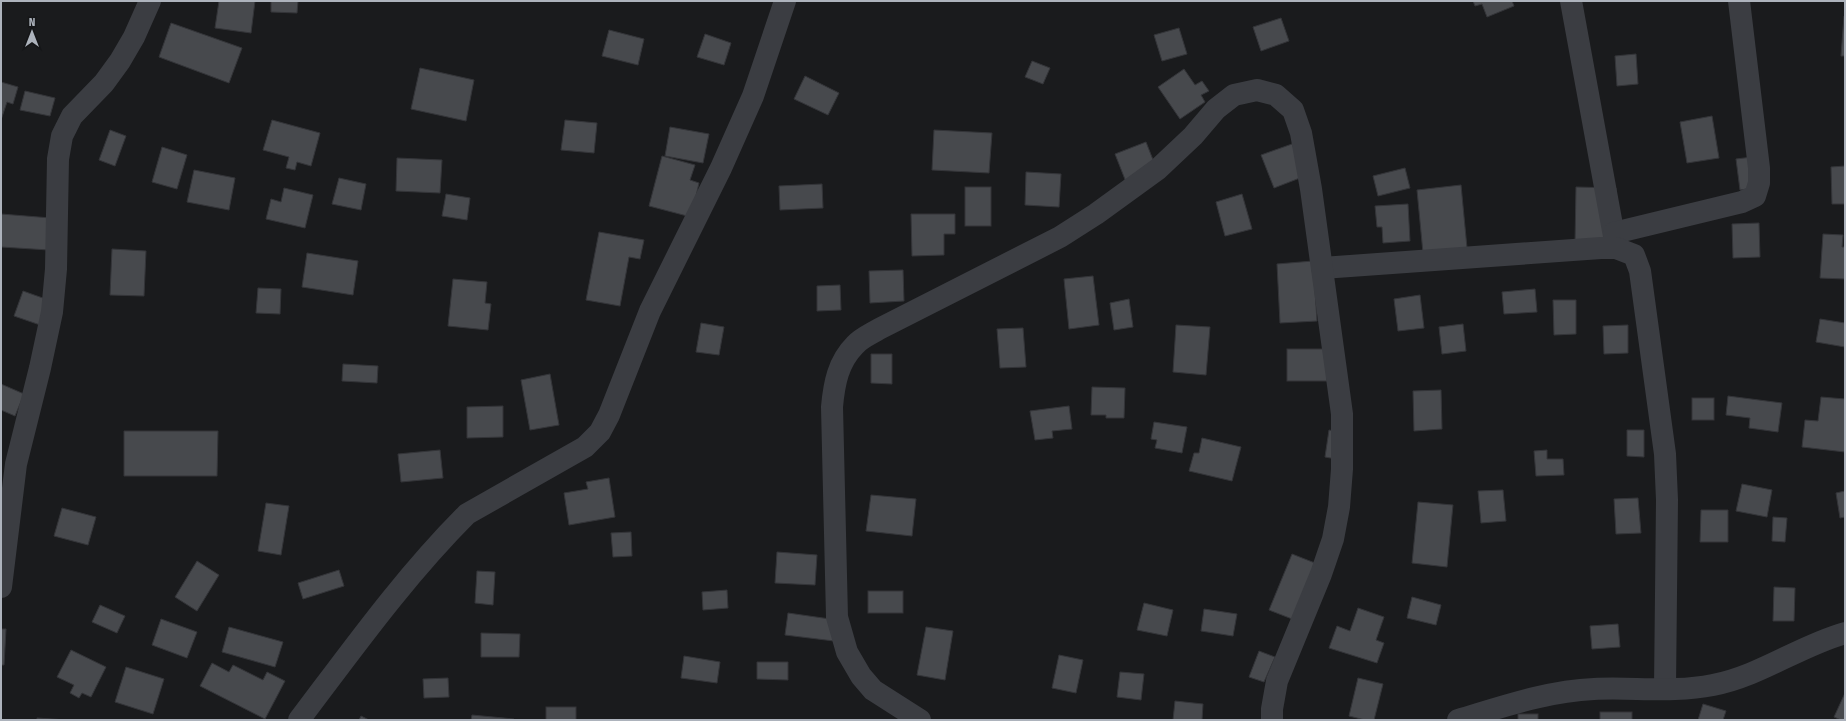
<svg xmlns="http://www.w3.org/2000/svg" width="1846" height="721" viewBox="0 0 1846 721" font-family="'Fira Sans Condensed',sans-serif">
<rect width="100%" height="100%" fill="#1a1b1d"/>
<g fill="#47494d" stroke="#343539">
<path d="M219 1H255L251 33 215 28Z"/>
<path d="M271 1H298L297 13 271 12Z"/>
<path d="M1473 1H1512L1514 6 1487 17 1482 4 1475 6Z"/>
<path d="M1844 16H1845V56H1841Z"/>
<path d="M1281 18 1289 41 1261 51 1253 27Z"/>
<path d="M171 23 242 48 229 83 159 57Z"/>
<path d="M1179 28 1187 54 1162 61 1154 35Z"/>
<path d="M609 30 644 39 638 65 602 56Z"/>
<path d="M705 34 731 43 724 65 697 57Z"/>
<path d="M1636 54 1638 84 1617 86 1615 56Z"/>
<path d="M1032 61 1050 68 1043 84 1025 77Z"/>
<path d="M420 68 474 80 466 121 411 109Z"/>
<path d="M1184 69 1195 85 1202 81 1209 91 1201 95 1205 102 1180 119 1158 87Z"/>
<path d="M805 76 839 93 828 115 794 99Z"/>
<path d="M1 82 18 87 13 104 7 102 1 120Z"/>
<path d="M25 91 55 98 50 116 20 110Z"/>
<path d="M1712 116 1719 158 1687 163 1680 122Z"/>
<path d="M272 120 320 133 311 166 297 162 295 170 286 168 289 157 263 150Z"/>
<path d="M565 120 597 123 594 153 561 150Z"/>
<path d="M670 127 709 134 703 163 665 156Z"/>
<path d="M110 130 126 136 115 166 99 160Z"/>
<path d="M934 130 992 133 989 173 932 170Z"/>
<path d="M1146 142 1157 170 1126 182 1115 154Z"/>
<path d="M1292 144 1305 176 1274 188 1261 155Z"/>
<path d="M162 147 187 155 177 189 152 182Z"/>
<path d="M662 156 695 165 690 180 699 183 691 217 649 206Z"/>
<path d="M1761 156 1765 187 1740 190 1736 159Z"/>
<path d="M397 158 442 160 440 193 396 191Z"/>
<path d="M1845 166V204H1832L1831 167Z"/>
<path d="M1405 168 1410 188 1378 196 1373 176Z"/>
<path d="M194 170 235 178 229 210 187 202Z"/>
<path d="M1026 172 1061 174 1059 207 1025 205Z"/>
<path d="M339 178 366 184 361 210 332 204Z"/>
<path d="M822 184 823 208 780 210 779 186Z"/>
<path d="M1461 185 1467 248 1423 253 1417 190Z"/>
<rect x="965" y="187" width="26" height="39"/>
<path d="M1576 187 1616 188 1615 243H1575Z"/>
<path d="M284 188 313 195 305 228 266 219 271 199 281 202Z"/>
<path d="M446 194 470 198 467 220 442 216Z"/>
<path d="M1242 194 1252 229 1225 236 1216 202Z"/>
<path d="M1408 204 1410 241 1383 243 1382 227H1377L1375 206Z"/>
<path d="M1 214 51 218 49 250 1 247Z"/>
<path d="M911 214H955V234H944V255L912 256Z"/>
<path d="M1759 223 1760 257 1733 258 1732 224Z"/>
<path d="M599 232 644 240 640 259 629 257 620 306 586 300Z"/>
<path d="M1823 234 1843 235 1842 247H1845V279L1820 278Z"/>
<path d="M112 249 146 251 144 296 110 295Z"/>
<path d="M307 253 358 261 353 295 302 287Z"/>
<path d="M1313 261 1317 321 1280 323 1277 264Z"/>
<path d="M903 270 904 301 870 303 869 271Z"/>
<path d="M1093 276 1099 325 1069 329 1064 279Z"/>
<path d="M453 279 487 282 485 303 491 304 488 330 448 326Z"/>
<path d="M840 285 841 310 817 311V286Z"/>
<path d="M258 288 281 289 280 314 256 313Z"/>
<path d="M1535 289 1537 312 1504 314 1502 292Z"/>
<path d="M23 291 54 302 46 327 14 316Z"/>
<path d="M1420 295 1424 328 1398 331 1394 299Z"/>
<path d="M1129 299 1133 327 1114 330 1110 303Z"/>
<path d="M1553 300H1576V334L1554 335Z"/>
<path d="M1820 319 1845 323V347L1816 342Z"/>
<path d="M701 323 724 327 719 355 696 352Z"/>
<path d="M1463 324 1466 351 1442 354 1439 327Z"/>
<path d="M1176 325 1210 327 1206 375 1173 372Z"/>
<path d="M1628 325V353L1604 354 1603 326Z"/>
<path d="M1023 328 1026 367 1000 368 997 329Z"/>
<rect x="1287" y="349" width="40" height="32"/>
<path d="M871 354H892V384L871 383Z"/>
<path d="M343 364 378 366 377 383 342 381Z"/>
<path d="M550 374 559 425 530 430 521 380Z"/>
<path d="M1 384 24 394 15 416 1 410Z"/>
<path d="M1092 387 1125 388 1124 418H1106V415H1091Z"/>
<path d="M1441 390 1442 429 1414 431 1413 391Z"/>
<path d="M1728 396 1782 403 1778 432 1749 428 1750 418 1726 415Z"/>
<path d="M1821 397 1845 399V452L1802 447 1805 420 1818 421Z"/>
<rect x="1692" y="398" width="22" height="22"/>
<path d="M503 406V437L467 438V407Z"/>
<path d="M1069 406 1072 429 1052 431 1053 438 1035 440 1030 411Z"/>
<path d="M1154 422 1187 427 1182 453 1155 448 1157 440 1151 439Z"/>
<path d="M1329 430 1351 434 1347 461 1325 457Z"/>
<path d="M1627 430H1644V457L1627 456Z"/>
<path d="M124 431H218L217 476H124Z"/>
<path d="M1202 438 1241 447 1232 481 1189 471 1194 453H1199Z"/>
<path d="M440 450 443 478 401 482 398 454Z"/>
<path d="M1547 450V459H1563L1564 475 1536 476 1534 451Z"/>
<path d="M609 478 615 517 569 525 564 493 588 489 586 482Z"/>
<path d="M1742 484 1772 490 1767 517 1736 511Z"/>
<path d="M1503 490 1506 521 1481 523 1478 491Z"/>
<path d="M1845 491V517L1840 518 1836 493Z"/>
<path d="M871 495 916 499 912 536 866 531Z"/>
<path d="M1638 498 1641 533 1616 534 1614 499Z"/>
<path d="M1418 502 1453 505 1447 567 1412 563Z"/>
<path d="M266 503 289 506 281 555 258 551Z"/>
<path d="M62 508 96 517 88 545 54 536Z"/>
<path d="M1701 510H1728V542H1700Z"/>
<path d="M1773 517 1787 518 1785 542 1772 541Z"/>
<path d="M631 532 632 556 613 557 611 533Z"/>
<path d="M777 552 817 555 815 585 775 583Z"/>
<path d="M1292 554 1320 565 1305 624 1269 610Z"/>
<path d="M197 561 219 575 197 611 175 597Z"/>
<path d="M339 570 344 586 303 599 298 583Z"/>
<path d="M477 571 495 572 493 605 475 603Z"/>
<path d="M1774 587 1795 588 1794 621H1773Z"/>
<path d="M727 590 728 608 703 610 702 592Z"/>
<rect x="868" y="591" width="35" height="22"/>
<path d="M1412 597 1441 605 1436 625 1407 618Z"/>
<path d="M1144 603 1173 610 1167 636 1137 630Z"/>
<path d="M100 605 125 616 117 633 92 622Z"/>
<path d="M1358 608 1384 617 1376 640 1384 643 1377 663 1329 648 1337 626 1350 631Z"/>
<path d="M1204 609 1237 614 1233 636 1201 631Z"/>
<path d="M788 613 837 620 834 641 785 635Z"/>
<path d="M161 619 197 632 187 658 152 645Z"/>
<path d="M1618 624 1620 647 1592 649 1590 626Z"/>
<path d="M229 627 283 642 275 667 222 652Z"/>
<path d="M926 627 953 631 945 680 917 675Z"/>
<path d="M1 629H6L4 665H1Z"/>
<path d="M481 633 520 634 519 657H481Z"/>
<path d="M71 650 106 667 91 697 82 693 79 698 70 693 74 685 57 677Z"/>
<path d="M1259 651 1275 657 1264 682 1249 677Z"/>
<path d="M1059 655 1083 660 1076 693 1052 688Z"/>
<path d="M684 656 720 662 717 683 681 678Z"/>
<path d="M757 662H788V680L757 679Z"/>
<path d="M212 663 229 672 233 665 263 680 267 672 285 681 265 719 200 686Z"/>
<path d="M126 667 164 679 153 714 115 702Z"/>
<path d="M1120 672 1144 674 1141 700 1117 697Z"/>
<path d="M448 678 449 697 424 698 423 679Z"/>
<path d="M1358 678 1383 684 1374 720H1365L1349 716Z"/>
<path d="M1845 693V720H1841L1834 717Z"/>
<path d="M1175 701 1203 704 1202 720H1173Z"/>
<path d="M1703 704 1726 711 1723 720H1698Z"/>
<rect x="546" y="707" width="30" height="13"/>
<rect x="1600" y="712" width="32" height="8"/>
<rect x="1518" y="714" width="20" height="6"/>
<path d="M472 715 514 719 513 720H471Z"/>
<path d="M361 716 369 720H359Z"/>
<path d="M37 718 67 720H37Z"/>
</g>
<g fill="none" stroke-linecap="round" stroke-linejoin="round">
<g stroke="#3b3d42" stroke-width="22">
<path d="M1571 1 1616 247"/>
<path d="M1614 233 1742 202 1755 196 1759 183V168L1739 1"/>
<path d="M1322 268 1601 248H1616L1634 255 1640 271 1665 454 1667 500 1665 688"/>
<path d="M1 587 16 464 40 368 52 312 56 269 58 159 62 136 72 116 104 83 120 61 134 37 150 1"/>
<path d="M299 720C352 650 404 577 467 514L585 447 600 432 609 415 650 311 721 168 753 96 785 1"/>
<path d="M920 720 873 690 861 676 847 652 837 617 832 407C834 384 838 362 855 345 861 338 871 334 879 329L1060 237 1096 214 1158 169 1193 136 1216 109 1234 95 1257 90 1276 95 1293 110 1301 133 1311 189 1342 414V469L1339 507 1333 539 1321 574 1277 681 1272 709V720"/>
<path d="M1458 720C1502 707 1547 691 1594 689 1633 687 1674 693 1713 685 1760 676 1799 646 1845 633"/>
</g>
</g>
<rect width="1846" height="721" fill="none" stroke="#adb3bc" stroke-width="4"/>
<g transform="translate(32 32)" stroke="#151618" stroke-width="3" paint-order="stroke">
<path d="M0-3L7 15L0 10L-7 15Z" fill="#adb3bc"/>
<text y="-6" font-size="11" font-weight="bold" text-anchor="middle" fill="#adb3bc">N</text>
</g>
</svg>
